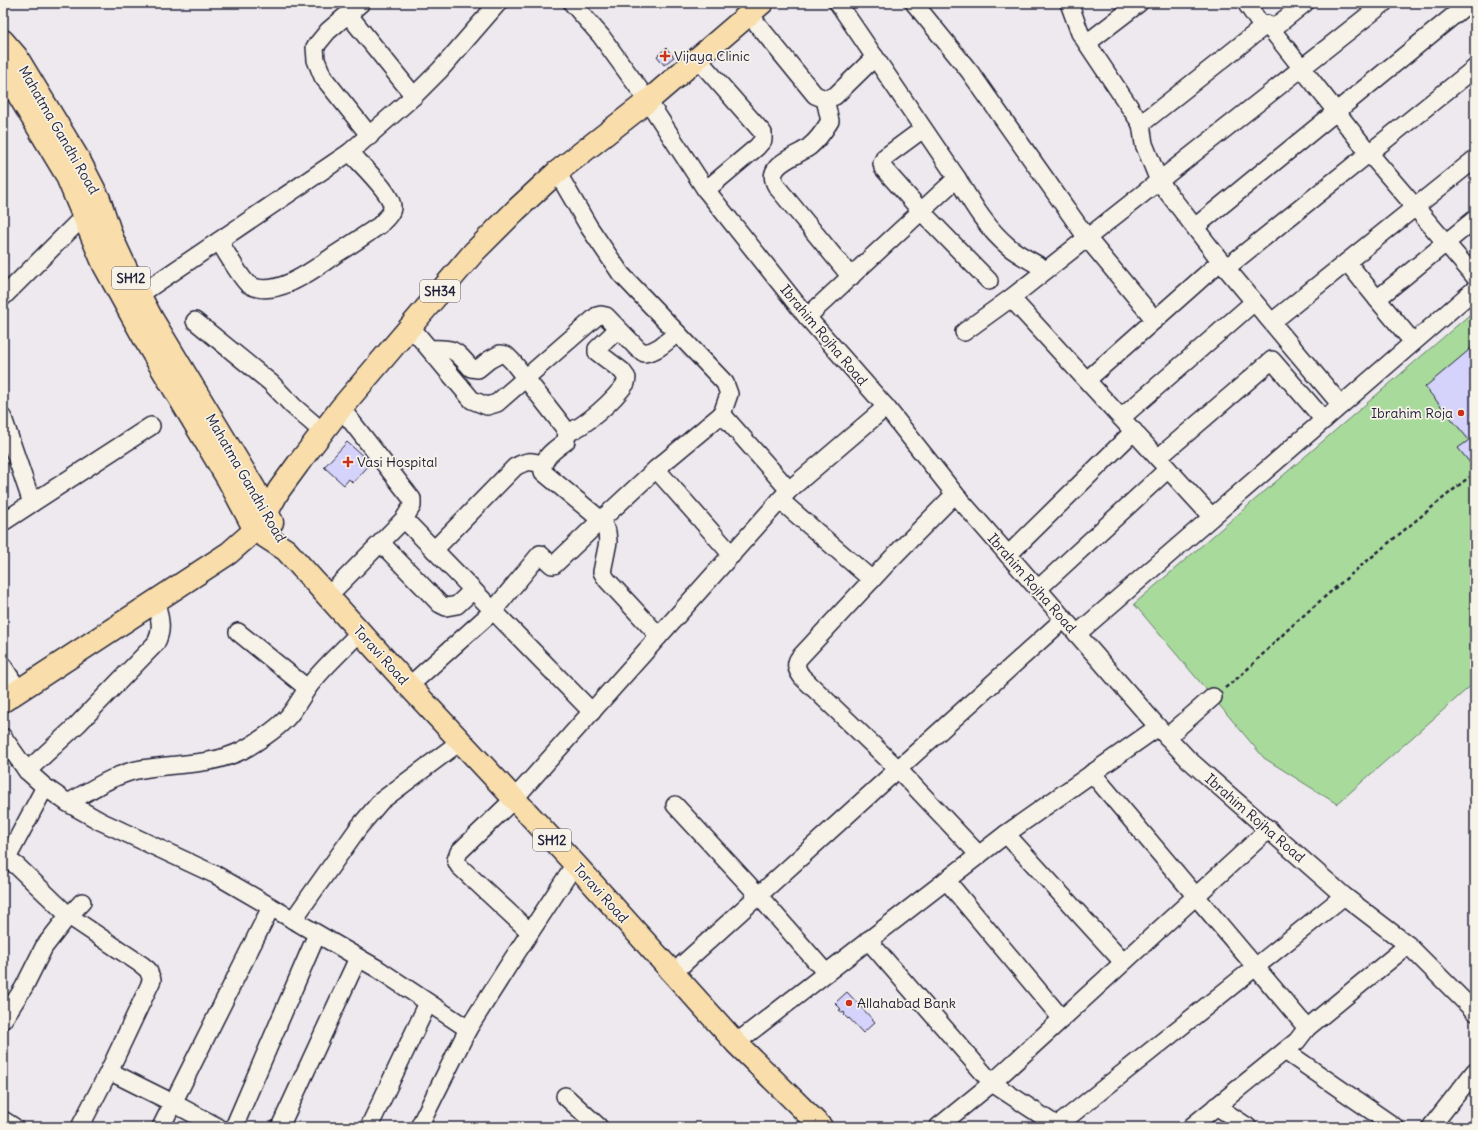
<svg xmlns="http://www.w3.org/2000/svg" width="1478" height="1130" viewBox="0 0 1478 1130" font-family="Delius,sans-serif">
<rect width="100%" height="100%" fill="#ede9ee"/>
<filter id="ink" filterUnits="userSpaceOnUse"><feTurbulence type="fractalNoise" baseFrequency=".025" numOctaves="2"/><feDisplacementMap in="SourceGraphic" scale="8" xChannelSelector="R" yChannelSelector="G"/><feConvolveMatrix kernelMatrix="1 2 1 2 8 2 1 2 1" color-interpolation-filters="sRGB"/></filter>
<g filter="url(#ink)">
<path fill="#a8da9b" stroke="#657e6b" d="M1475 310V682L1337 804 1264 758 1134 604Z"/>
<g fill="#d5d2fb" stroke="#22223b">
<path d="M666 48 674 57 664 65 657 56Z"/>
<path d="M1475 345V469L1458 448 1469 440 1425 387Z"/>
<path d="M347 442 371 463 353 483 349 479 344 485 324 467Z"/>
<path d="M847 992 875 1022 863 1033 849 1018 848 1019 844 1015 845 1014 844 1012 843 1013 839 1010 841 1009 835 1003Z"/>
</g>
<g fill="none" stroke-linecap="round" stroke-linejoin="round">
<defs>
<g id="minor">
<path d="M361 3 328 31 315 47 316 60 323 77 370 136"/>
<path d="M572 3 601 36 648 101 706 190 807 317 886 407 955 494 1158 727 1188 759 1344 896 1408 945 1475 1012"/>
<path d="M914 3 970 72 1087 238 1155 320"/>
<path d="M1069 3 1080 33 1141 124"/>
<path d="M1246 3 1263 28"/>
<path d="M348 14 414 96"/>
<path d="M749 14 815 95 825 99 835 96 875 57"/>
<path d="M1271 30 1305 3"/>
<path d="M1087 43 1139 3"/>
<path d="M697 58 763 133V140L757 147 706 190"/>
<path d="M1475 68 1226 268 1159 181 1144 144 1141 124 1267 24 1369 153 1475 277"/>
<path d="M825 99 830 121C824 131 818 140 809 147 794 158 763 165 777 187L851 277"/>
<path d="M923 129 885 157 882 163 883 168 922 212 989 281"/>
<path d="M557 172 589 227 621 274 725 383 729 394 722 414"/>
<path d="M957 178C972 203 986 228 1009 247 1020 256 1034 262 1046 270"/>
<path d="M1195 227 1469 3"/>
<path d="M219 241C224 249 242 280 248 284 274 301 316 268 336 254 351 245 365 235 380 225 384 220 392 214 392 207 392 193 359 163 350 152"/>
<path d="M1347 262 1377 299"/>
<path d="M1226 268 1341 405"/>
<path d="M139 295 350 152 414 96 440 70 498 3"/>
<path d="M3 297 84 216"/>
<path d="M1011 298 1212 517 1077 634"/>
<path d="M807 317 957 178 838 3"/>
<path d="M195 321 271 383 293 406 323 432"/>
<path d="M1272 322 1475 159"/>
<path d="M410 326 472 400 487 406 497 403 597 316 601 315 606 316 638 349 644 353C658 351 666 342 677 333"/>
<path d="M964 332 1011 298 1384 3"/>
<path d="M1413 342 1377 299 1475 219"/>
<path d="M1087 380 1221 261"/>
<path d="M3 418 32 503"/>
<path d="M1121 418 1254 302"/>
<path d="M567 433C586 426 614 400 626 383L627 378 622 371 597 352V349L618 329"/>
<path d="M1158 458 1272 360 1324 420"/>
<path d="M656 469 732 555"/>
<path d="M780 500 872 580"/>
<path d="M1212 517 1475 289"/>
<path d="M404 519 592 712"/>
<path d="M3 522 151 426"/>
<path d="M381 543 440 604 446 607 457 605 473 590"/>
<path d="M434 550 515 467C526 461 531 460 542 465"/>
<path d="M1008 555 1134 431"/>
<path d="M1038 589 1168 469"/>
<path d="M328 596 404 519 412 506V499L341 408"/>
<path d="M238 632 307 688"/>
<path d="M659 636 607 580 602 572 608 542 607 532 601 520 656 469 722 414 789 490"/>
<path d="M3 666 19 691"/>
<path d="M409 686 493 611 540 554 552 565H554L601 520 543 472C541 457 556 449 566 441L567 433 563 426 513 362 506 355 500 354 489 360 478 369 471 368C455 350 455 348 430 349"/>
<path d="M3 737 27 771 45 787 68 803 100 821 216 875 378 969 468 1029"/>
<path d="M1167 737 1213 697"/>
<path d="M27 771 77 725 156 643C164 628 159 617 156 601"/>
<path d="M1092 773 1307 1028"/>
<path d="M68 803C91 790 116 773 142 769 177 763 211 766 243 750 256 743 275 730 285 720 297 708 303 692 314 680 328 663 345 648 360 632"/>
<path d="M675 805 759 896 826 973"/>
<path d="M1006 834 1123 962"/>
<path d="M979 855 898 769 1064 619"/>
<path d="M5 862 45 787"/>
<path d="M3 863 11 862 17 866 69 916 142 965 148 970 152 980 109 1071"/>
<path d="M946 880 1062 1019"/>
<path d="M293 920 359 827 381 801 461 741"/>
<path d="M530 932 459 866 456 860 459 852 514 799 789 490 886 407"/>
<path d="M868 940 992 1083 1059 1127"/>
<path d="M673 973 898 769 802 677C797 670 794 664 800 657L894 556 955 494"/>
<path d="M3 1020 24 987 44 947 65 920 82 902"/>
<path d="M736 1043 1006 834 1158 727"/>
<path d="M1285 1051 1395 1127"/>
<path d="M565 1096 599 1127"/>
<path d="M1216 1106 1248 1127"/>
<path d="M3 1120 14 1127"/>
<path d="M1057 1126 1344 896"/>
<path d="M80 1127 109 1071 173 1103 218 1127"/>
<path d="M161 1127 271 907"/>
<path d="M234 1127 317 934"/>
<path d="M280 1127 358 958"/>
<path d="M369 1127 428 1003"/>
<path d="M419 1127 468 1029 508 966 575 864"/>
<path d="M938 1127 992 1083 1269 829"/>
<path d="M1191 1127 1297 1041 1307 1028 1408 945"/>
<path d="M1431 1127 1475 1071"/>
</g>
<g id="major">
<path d="M3 41 16 56 79 160 99 199 112 238 129 275 152 319 254 488 272 522"/>
<path d="M3 69 66 174 104 265 148 345 228 479 255 530 286 550 409 686 575 864 736 1043 821 1127"/>
<path d="M3 701 229 553 255 530 267 512 279 490 298 464 341 408 474 252 516 210 557 172 648 101 762 3"/>
</g>
</defs>
<use href="#minor" stroke="#22223b" stroke-width="20"/>
<use href="#major" stroke="#22223b" stroke-width="25"/>
<path stroke="#22223b" stroke-width="2.5" stroke-dasharray="4 3" stroke-linecap="butt" d="M1225 688C1253 667 1276 639 1303 616 1357 568 1413 523 1469 477"/>
<use href="#minor" stroke="#f7f3e8" stroke-width="17"/>
<use href="#major" stroke="#f9deab" stroke-width="22"/>
</g>
</g>
<g fill="#c8321e" stroke="#f7f3e8" stroke-width="1.5">
<path d="M663 50h4v4h4v4h-4v4h-4v-4h-4v-4h4z"/>
<circle cx="1461" cy="413" r="4"/>
<path d="M346 456h4v4h4v4h-4v4h-4v-4h-4v-4h4z"/>
<circle cx="849" cy="1003" r="4"/>
</g>
<g text-anchor="middle" dominant-baseline="central" stroke-width="3.5" stroke-linejoin="round" paint-order="stroke">
<g fill="#f7f3e8" stroke="#62616f" stroke-width="1">
<rect x="112" y="267" width="38" height="22" rx="3"/>
<rect x="420" y="280" width="40" height="22" rx="3"/>
<rect x="533" y="829" width="38" height="22" rx="3"/>
</g>
<g font-size="13" font-weight="bold" fill="#22223b">
<text x="131" y="278">SH12</text>
<text x="440" y="291">SH34</text>
<text x="552" y="840">SH12</text>
</g>
<g font-size="14" fill="#22223b" stroke="#f7f3e8" text-anchor="start">
<text x="674" y="56">Vijaya Clinic</text>
<text x="1453" y="413" text-anchor="end">Ibrahim Roja</text>
<text x="357" y="462">Vasi Hospital</text>
<text x="857" y="1003">Allahabad Bank</text>
</g>
<g font-size="14" fill="#22223b" stroke="#f7f3e8">
<text transform="translate(59 130) rotate(60)">Mahatma Gandhi Road</text>
<text transform="translate(824 335) rotate(50)">Ibrahim Rojha Road</text>
<text transform="translate(246 478) rotate(60)">Mahatma Gandhi Road</text>
<text transform="translate(1032 583) rotate(49)">Ibrahim Rojha Road</text>
<text transform="translate(381 655) rotate(48)">Toravi Road</text>
<text transform="translate(1255 818) rotate(41)">Ibrahim Rojha Road</text>
<text transform="translate(601 893) rotate(48)">Toravi Road</text>
</g>
</g>
<rect width="1478" height="1130" fill="none" stroke="#f7f3e8" stroke-width="16"/>
<rect x="8" y="8" width="1462" height="1114" fill="none" stroke="#22223b" stroke-width="1.5" filter="url(#ink)"/>
</svg>
